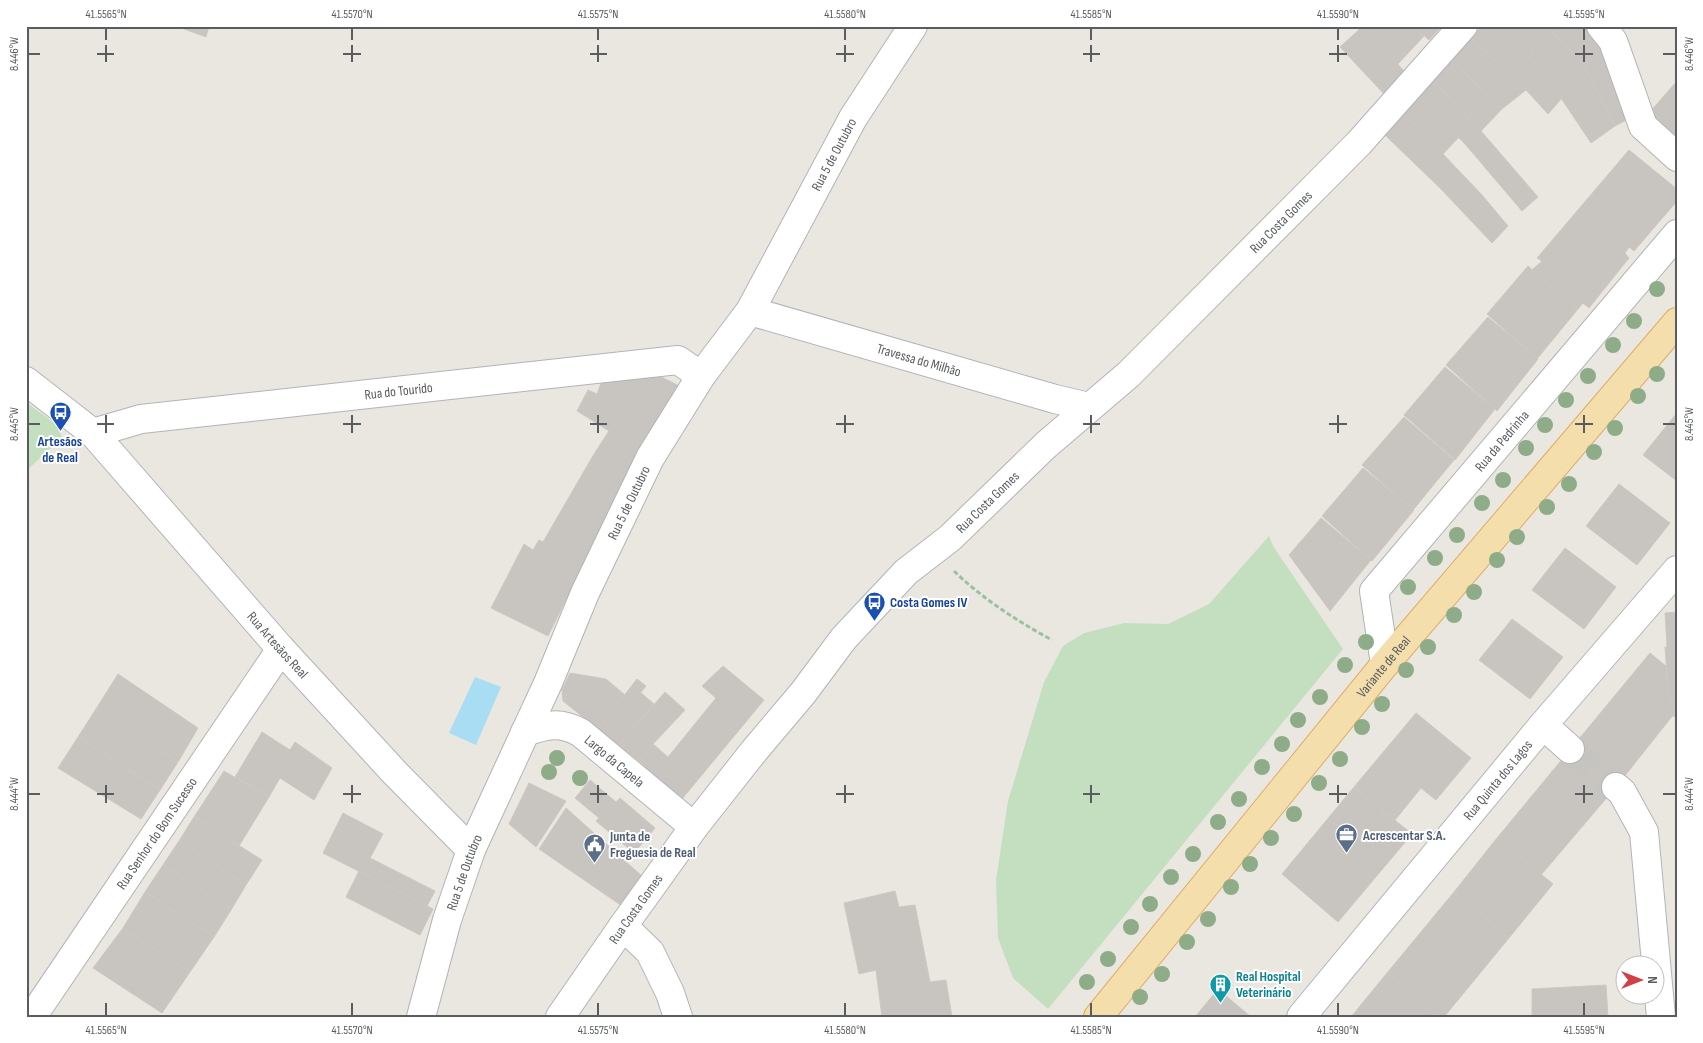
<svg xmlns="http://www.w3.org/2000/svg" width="1703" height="1043" viewBox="0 0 1703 1043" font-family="'Sofia Sans Condensed',sans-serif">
<rect width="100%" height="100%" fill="#eae7e1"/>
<g fill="#c4dfc0">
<path d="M26 402 58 426 62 438 26 471Z"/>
<path d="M1269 536 1273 546 1343 649 1048 1009 1013 978 998 938 996 880 1008 801 1044 682 1063 646 1084 633 1124 623 1168 624 1209 604Z"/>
</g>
<path fill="#a8ddf3" d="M475 677 501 687 476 745 449 733Z"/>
<g fill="#c8c4c0" stroke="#cec8c0">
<path d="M176 26H209L206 37Z"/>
<path d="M1363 26H1413L1424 36 1397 65Z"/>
<path d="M1363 26 1404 71 1384 94 1340 47Z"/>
<path d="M1413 26H1442L1429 40Z"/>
<path d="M1482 26H1509L1534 51 1529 59 1545 74 1562 98 1548 114 1526 90 1471 38Z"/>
<path d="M1509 26H1547L1583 64 1615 126 1591 143 1545 74 1529 59 1534 51Z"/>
<path d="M1547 26H1585L1604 53 1632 117 1615 126 1583 64Z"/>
<path d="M1471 38 1526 90 1502 109 1452 60Z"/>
<path d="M1452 60 1502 109 1481 131 1433 81Z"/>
<path d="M1433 81 1481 131 1538 197 1522 211 1465 144 1418 97Z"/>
<path d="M1677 81V137L1649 113Z"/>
<path d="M1418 97 1459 137 1443 154 1404 113Z"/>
<path d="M1404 113 1482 195 1508 226 1492 243 1441 189 1385 135Z"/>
<path d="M1629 150 1677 189 1674 194 1677 197V201L1634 251 1629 247 1625 253 1629 258 1589 308 1583 303 1578 309 1532 270 1542 261 1537 258Z"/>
<path d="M1528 266 1578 309 1537 359 1487 314Z"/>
<path d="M1488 317 1538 359 1497 411 1446 365Z"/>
<path d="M1445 367 1495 409 1455 460 1404 415Z"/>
<path d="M652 372 681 387 634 463 548 636 491 608 524 544 533 550 539 540 543 542 594 454 609 431 577 411 588 390 597 394 603 378Z"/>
<path d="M1676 414H1677V481L1643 455Z"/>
<path d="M1404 417 1454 460 1413 510 1362 465Z"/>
<path d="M1363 468 1414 510 1372 561 1322 516Z"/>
<path d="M1619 484 1670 523 1637 565 1586 526Z"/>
<path d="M1321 518 1371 560 1330 611 1289 555Z"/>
<path d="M1565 548 1616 587 1584 629 1532 590Z"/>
<path d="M1677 612V716L1674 717 1673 702H1669L1665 647H1667L1665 613Z"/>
<path d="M1512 619 1563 657 1530 699 1479 660Z"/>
<path d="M1650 653 1666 666 1669 702H1673L1674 714 1616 787 1541 875 1497 838Z"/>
<path d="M723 666 764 700 682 799 639 761 653 744 668 757 716 698 702 686Z"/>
<path d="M570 673 606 679 625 695 598 729 563 701 562 690Z"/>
<path d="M118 674 198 728 178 762 96 709Z"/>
<path d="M637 679 646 686 606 735 598 729Z"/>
<path d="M640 692 654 704 619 745 606 735Z"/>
<path d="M665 692 685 710 653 744 639 761 619 745Z"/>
<path d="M96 709 178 762 160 790 78 737Z"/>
<path d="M1416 713 1471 758 1436 800 1421 788 1395 820 1354 787Z"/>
<path d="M262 732 290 750 295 742 332 768 314 800 280 778 269 797 235 777Z"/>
<path d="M78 737 160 790 141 819 58 768Z"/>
<path d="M224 771 269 797 239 846 194 817Z"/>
<path d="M590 780 616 802 620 798 655 828 634 853 596 821 599 818 575 798Z"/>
<path d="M529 783 566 801 536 847 509 824Z"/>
<path d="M1354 787 1412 834 1338 922 1282 874Z"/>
<path d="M566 808 643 877 622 906 539 849Z"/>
<path d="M343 813 383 834 370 858 435 891 427 906 323 853Z"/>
<path d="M194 817 262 860 246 885 179 841Z"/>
<path d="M1497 838 1553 884 1509 938 1454 892Z"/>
<path d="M179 841 246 885 231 910 163 865Z"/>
<path d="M163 865 231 910 214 937 145 892Z"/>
<path d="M359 871 433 909 420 935 346 897Z"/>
<path d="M895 891 899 907 915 905 930 982 946 980 952 1017H882L876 970 859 974 844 903Z"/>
<path d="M145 892 214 937 190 972 123 928Z"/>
<path d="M1454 892 1509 938 1444 1017H1439L1387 973Z"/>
<path d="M123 928 190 972 162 1013 93 968Z"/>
<path d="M1387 973 1439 1017H1351Z"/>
<path d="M1606 985 1608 1017H1532V989Z"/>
<path d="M1218 989 1251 1017H1195Z"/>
</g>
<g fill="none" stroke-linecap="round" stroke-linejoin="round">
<path stroke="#c6c4c1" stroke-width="28" stroke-dasharray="28 14" stroke-linecap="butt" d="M1570 749 1616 787"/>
<defs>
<g id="minor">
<path d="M1601 26 1613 41 1643 126 1677 157"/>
<path id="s1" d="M750 311 1055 399 1089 407"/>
<path id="s2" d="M26 381 93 433 281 649 395 773 471 850"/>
<path id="s3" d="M93 433 141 419 678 360 701 376"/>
<path id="s4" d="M1385 664 1374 591 1677 234"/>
<path d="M1543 725 1570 749"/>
<path id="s5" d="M525 732C546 725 560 721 581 733L694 827"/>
<path d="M1616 787 1622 792 1644 832 1661 1017"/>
<path d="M623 926 650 952 670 993 678 1017"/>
<path id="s6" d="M32 1017 281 649"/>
<path id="s7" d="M421 1017 447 920 471 850 548 683 585 593 650 458 701 376 750 311 853 118 913 26"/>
<path id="s8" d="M560 1017 623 926 694 827 754 751 803 693 844 638 906 572 950 538 1046 445 1129 374 1359 143 1463 26"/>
<path id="s9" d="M1301 1017 1543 725 1677 570"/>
</g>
<g id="major">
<path id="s10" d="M1098 1017 1385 664 1677 322"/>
</g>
</defs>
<use href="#minor" stroke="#b1b4b7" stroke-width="30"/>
<use href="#major" stroke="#dfac66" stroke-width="30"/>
<path stroke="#9cc1a1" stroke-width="3" stroke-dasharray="5 2.5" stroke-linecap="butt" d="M954 571C983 599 1017 621 1052 640"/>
<use href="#minor" stroke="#fff" stroke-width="28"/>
<use href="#major" stroke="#f4dfac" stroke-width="28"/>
</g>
<g fill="#8eac87">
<circle cx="1657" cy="289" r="8"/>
<circle cx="1634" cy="321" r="8"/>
<circle cx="1613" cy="345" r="8"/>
<circle cx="1657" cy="374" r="8"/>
<circle cx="1588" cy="376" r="8"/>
<circle cx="1638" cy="396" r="8"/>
<circle cx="1566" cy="400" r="8"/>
<circle cx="1545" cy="425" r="8"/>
<circle cx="1615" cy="428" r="8"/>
<circle cx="1526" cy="448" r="8"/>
<circle cx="1594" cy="452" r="8"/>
<circle cx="1503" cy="480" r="8"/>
<circle cx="1569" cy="484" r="8"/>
<circle cx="1482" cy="503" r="8"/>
<circle cx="1547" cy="507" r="8"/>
<circle cx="1457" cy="535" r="8"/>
<circle cx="1517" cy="537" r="8"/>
<circle cx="1435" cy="558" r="8"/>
<circle cx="1497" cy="560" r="8"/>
<circle cx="1408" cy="587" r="8"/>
<circle cx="1474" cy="592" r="8"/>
<circle cx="1454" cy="615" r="8"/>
<circle cx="1366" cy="642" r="8"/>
<circle cx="1428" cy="647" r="8"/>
<circle cx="1345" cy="665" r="8"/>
<circle cx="1406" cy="670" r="8"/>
<circle cx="1320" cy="697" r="8"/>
<circle cx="1382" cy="704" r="8"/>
<circle cx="1298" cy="720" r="8"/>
<circle cx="1362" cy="727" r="8"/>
<circle cx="1282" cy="744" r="8"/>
<circle cx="557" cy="758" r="8"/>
<circle cx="1340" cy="759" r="8"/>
<circle cx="1262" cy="767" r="8"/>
<circle cx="549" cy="772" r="8"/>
<circle cx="580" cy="778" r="8"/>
<circle cx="1319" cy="783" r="8"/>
<circle cx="1239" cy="799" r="8"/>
<circle cx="1294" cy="814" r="8"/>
<circle cx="1218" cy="822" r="8"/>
<circle cx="1271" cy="838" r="8"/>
<circle cx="1193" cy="854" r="8"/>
<circle cx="1250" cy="864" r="8"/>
<circle cx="1171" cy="877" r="8"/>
<circle cx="1231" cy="887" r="8"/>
<circle cx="1150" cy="904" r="8"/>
<circle cx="1208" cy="919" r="8"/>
<circle cx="1131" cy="927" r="8"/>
<circle cx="1187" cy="942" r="8"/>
<circle cx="1108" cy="959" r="8"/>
<circle cx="1162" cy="974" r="8"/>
<circle cx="1087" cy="982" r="8"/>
<circle cx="1140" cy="997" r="8"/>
</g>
<path fill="none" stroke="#595d60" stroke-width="2" d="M106 28V40M352 28V40M598 28V40M845 28V40M1091 28V40M1338 28V40M1584 28V40M106 45V62M352 45V62M598 45V62M845 45V62M1091 45V62M1338 45V62M1584 45V62M28 54H40M97 54H114M343 54H361M590 54H607M836 54H854M1083 54H1100M1329 54H1347M1575 54H1593M1663 54H1676M106 415V433M352 415V433M598 415V433M845 415V433M1091 415V433M1338 415V433M1584 415V433M28 424H40M97 424H114M343 424H361M590 424H607M836 424H854M1083 424H1100M1329 424H1347M1575 424H1593M1663 424H1676M106 785V803M352 785V803M598 785V803M845 785V803M1091 785V803M1338 785V803M1584 785V803M28 794H40M97 794H114M343 794H361M590 794H607M836 794H854M1083 794H1100M1329 794H1347M1575 794H1593M1663 794H1676M106 1003V1016M352 1003V1016M598 1003V1016M845 1003V1016M1091 1003V1016M1338 1003V1016M1584 1003V1016"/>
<defs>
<symbol id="bus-pin" viewBox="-11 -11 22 30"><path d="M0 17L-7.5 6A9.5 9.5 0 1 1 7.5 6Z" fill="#1a4fb4" stroke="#fff"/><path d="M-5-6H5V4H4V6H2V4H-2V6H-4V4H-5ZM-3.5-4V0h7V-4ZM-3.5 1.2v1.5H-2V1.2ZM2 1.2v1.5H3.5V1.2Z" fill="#fff"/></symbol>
<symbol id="office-pin" viewBox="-11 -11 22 30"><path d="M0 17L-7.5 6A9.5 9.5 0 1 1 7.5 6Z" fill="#5c6f8a" stroke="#fff"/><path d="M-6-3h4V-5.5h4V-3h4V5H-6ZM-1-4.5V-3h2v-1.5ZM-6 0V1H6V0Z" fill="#fff"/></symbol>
<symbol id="civic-pin" viewBox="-11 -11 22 30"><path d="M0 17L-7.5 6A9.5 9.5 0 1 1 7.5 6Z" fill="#5c6f8a" stroke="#fff"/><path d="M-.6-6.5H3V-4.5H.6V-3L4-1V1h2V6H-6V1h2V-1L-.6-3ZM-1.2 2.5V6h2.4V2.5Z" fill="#fff"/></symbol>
<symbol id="building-pin" viewBox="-11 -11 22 30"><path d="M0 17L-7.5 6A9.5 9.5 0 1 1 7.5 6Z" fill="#0f9aa8" stroke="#fff"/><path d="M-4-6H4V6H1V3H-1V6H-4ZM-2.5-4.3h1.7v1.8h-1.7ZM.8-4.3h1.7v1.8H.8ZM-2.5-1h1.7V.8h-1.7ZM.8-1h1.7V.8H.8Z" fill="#fff"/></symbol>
</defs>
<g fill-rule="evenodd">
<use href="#bus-pin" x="48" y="400" width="25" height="34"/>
<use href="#bus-pin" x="862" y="590" width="25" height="34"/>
<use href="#office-pin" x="1334" y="822" width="25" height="34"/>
<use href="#civic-pin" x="582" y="832" width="25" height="34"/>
<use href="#building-pin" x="1208" y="972" width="25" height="34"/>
</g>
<g text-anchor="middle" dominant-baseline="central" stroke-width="4" stroke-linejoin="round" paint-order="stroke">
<g font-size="14" fill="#595d60" stroke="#fff">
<text stroke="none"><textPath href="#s7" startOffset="961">Rua 5 de Outubro</textPath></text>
<text stroke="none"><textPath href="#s8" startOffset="1078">Rua Costa Gomes</textPath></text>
<text stroke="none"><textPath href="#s1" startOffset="176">Travessa do Milhão</textPath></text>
<text stroke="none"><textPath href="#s3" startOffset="309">Rua do Tourido</textPath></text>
<text stroke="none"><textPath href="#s4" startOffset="271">Rua da Pedrinha</textPath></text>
<text stroke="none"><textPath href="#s8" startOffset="672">Rua Costa Gomes</textPath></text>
<text stroke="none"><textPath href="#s7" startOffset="556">Rua 5 de Outubro</textPath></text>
<text stroke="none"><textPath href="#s2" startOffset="366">Rua Artesãos Real</textPath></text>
<text stroke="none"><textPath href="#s10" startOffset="452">Variante de Real</textPath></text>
<text stroke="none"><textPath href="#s5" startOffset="102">Largo da Capela</textPath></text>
<text stroke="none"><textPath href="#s9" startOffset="308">Rua Quinta dos Lagos</textPath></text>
<text stroke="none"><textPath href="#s6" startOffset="222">Rua Senhor do Bom Sucesso</textPath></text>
<text stroke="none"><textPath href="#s7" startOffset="151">Rua 5 de Outubro</textPath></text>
<text stroke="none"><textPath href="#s8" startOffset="132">Rua Costa Gomes</textPath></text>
</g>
<g font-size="14" font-weight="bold" fill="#164399" stroke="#fff">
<text x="60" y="441">Artesãos<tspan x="60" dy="16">de Real</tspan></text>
<text x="890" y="602" text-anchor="start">Costa Gomes IV</text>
</g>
<g font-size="14" font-weight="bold" fill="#4e5e75" stroke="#fff" text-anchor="start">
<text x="1363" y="835">Acrescentar S.A.</text>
<text x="610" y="836">Junta de<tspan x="610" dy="16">Freguesia de Real</tspan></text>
</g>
<g font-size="14" font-weight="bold" fill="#0d838f" stroke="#fff" text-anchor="start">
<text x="1236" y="976">Real Hospital<tspan x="1236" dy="16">Veterinário</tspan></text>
</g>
</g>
<rect width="1703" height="1043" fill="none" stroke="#ffffff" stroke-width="55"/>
<g transform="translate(1640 980) rotate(90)"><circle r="24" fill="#ffffff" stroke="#bdbebf"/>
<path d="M0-4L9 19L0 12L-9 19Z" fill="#d23f47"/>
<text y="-8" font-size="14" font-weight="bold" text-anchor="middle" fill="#595d60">N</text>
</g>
<rect x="28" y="28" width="1648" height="988" fill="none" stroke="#595d60" stroke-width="2"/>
<g font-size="12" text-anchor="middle" fill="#595d60">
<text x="106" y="18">41.5565°N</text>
<text x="352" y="18">41.5570°N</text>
<text x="598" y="18">41.5575°N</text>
<text x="845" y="18">41.5580°N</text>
<text x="1091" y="18">41.5585°N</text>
<text x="1338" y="18">41.5590°N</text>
<text x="1584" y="18">41.5595°N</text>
<text transform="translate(1689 54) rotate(-90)" y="4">8.446°W</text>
<text transform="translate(14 54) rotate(-90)" y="4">8.446°W</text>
<text transform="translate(1689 424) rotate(-90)" y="4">8.445°W</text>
<text transform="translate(14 424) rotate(-90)" y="4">8.445°W</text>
<text transform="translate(1689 794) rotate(-90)" y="4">8.444°W</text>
<text transform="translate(14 794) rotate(-90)" y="4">8.444°W</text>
<text x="106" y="1034">41.5565°N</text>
<text x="352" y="1034">41.5570°N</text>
<text x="598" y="1034">41.5575°N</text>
<text x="845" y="1034">41.5580°N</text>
<text x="1091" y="1034">41.5585°N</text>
<text x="1338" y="1034">41.5590°N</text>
<text x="1584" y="1034">41.5595°N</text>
</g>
</svg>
